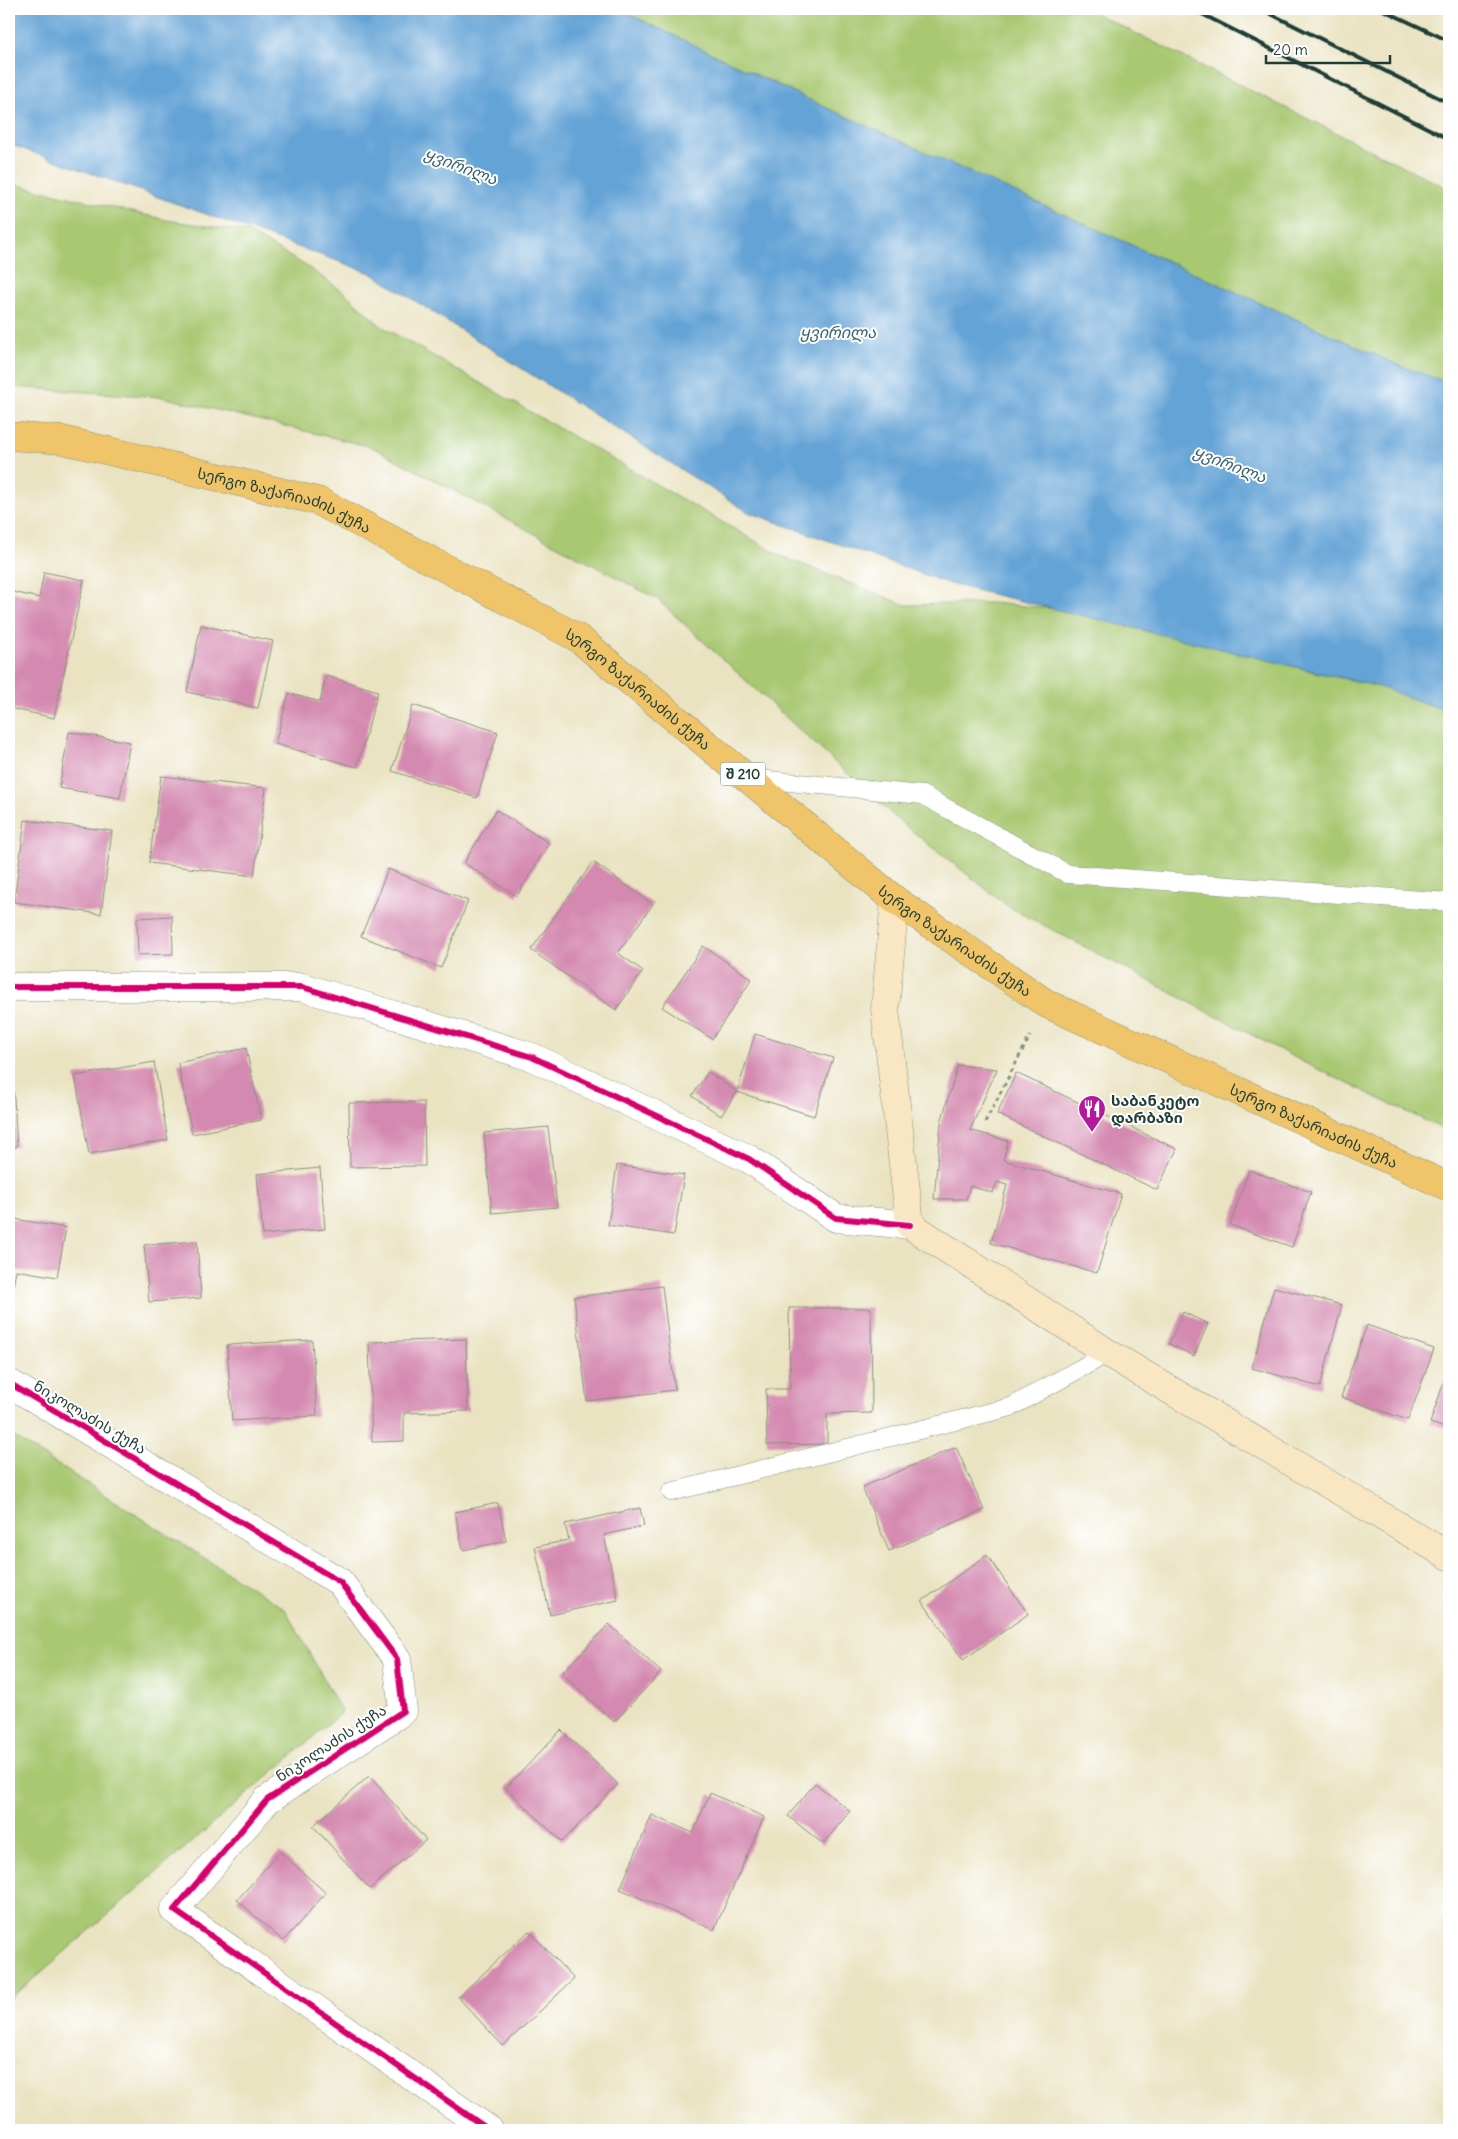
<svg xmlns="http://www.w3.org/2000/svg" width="1458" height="2139" viewBox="0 0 1458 2139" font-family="Delius,'Noto Sans Georgian',sans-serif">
<rect width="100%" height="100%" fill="#fff"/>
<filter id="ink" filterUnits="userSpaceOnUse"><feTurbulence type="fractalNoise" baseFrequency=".02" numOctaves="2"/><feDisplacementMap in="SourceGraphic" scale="10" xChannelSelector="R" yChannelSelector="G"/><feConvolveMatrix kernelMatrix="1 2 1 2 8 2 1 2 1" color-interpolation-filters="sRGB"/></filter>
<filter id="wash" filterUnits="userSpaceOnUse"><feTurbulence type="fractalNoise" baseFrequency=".0096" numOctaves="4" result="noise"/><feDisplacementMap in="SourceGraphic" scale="20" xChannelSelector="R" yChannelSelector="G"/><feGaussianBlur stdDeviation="1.12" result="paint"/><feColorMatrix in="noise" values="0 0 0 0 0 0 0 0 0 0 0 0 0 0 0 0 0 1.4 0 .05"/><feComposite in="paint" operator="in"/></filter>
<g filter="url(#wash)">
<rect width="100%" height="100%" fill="#eae3c2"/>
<g fill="#a8c871" stroke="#648252">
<path d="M618 9H1087L1449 189V383L1398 365 816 103Z"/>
<path d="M9 183 166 220 248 232 306 266 345 293 381 326 781 556 905 605 990 603 1097 612 1310 671 1449 702V1132L1305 1063 1009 907 898 820 657 599 372 447 162 397 9 387Z"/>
<path d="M9 1434 285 1609 342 1712 9 2000Z"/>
</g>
<path fill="#64a3d6" stroke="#427085" d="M9 9H618L816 103 1398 365 1449 383V712L1380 687 950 584 748 512 371 273 9 144Z"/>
<g id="blocks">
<g fill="#d48ab0">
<path d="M44 572 84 580 54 718 9 708V591L39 598Z"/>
<path d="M201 625 273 641 258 708 187 692Z"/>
<path d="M326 676 378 691 357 767 275 744 289 693 320 702Z"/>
<path d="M413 705 498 732 477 798 392 771Z"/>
<path d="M69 732 130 742 120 798 59 788Z"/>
<path d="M161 776 266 788 254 876 149 863Z"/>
<path d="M496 810 549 843 517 896 464 863Z"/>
<path d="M25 820 112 831 101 914 14 902Z"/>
<path d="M593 862 653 904 618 953 643 971 616 1010 531 950Z"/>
<path d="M388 869 468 901 441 968 361 936Z"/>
<path d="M172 916 173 954 138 955 137 918Z"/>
<path d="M703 946 752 979 712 1039 662 1007Z"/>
<path d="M755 1034 833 1058 814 1116 737 1092Z"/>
<path d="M246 1048 261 1120 192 1134 178 1063Z"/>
<path d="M154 1062 168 1140 89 1154 75 1076Z"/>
<path d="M958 1065 997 1069 970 1130 1008 1141 1003 1160 1121 1194 1097 1273 991 1243 1007 1185 997 1182 993 1193 970 1186 966 1199H934L941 1122Z"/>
<path d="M708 1072 737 1092 721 1116 692 1096Z"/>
<path d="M1016 1073 1177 1149 1157 1190 997 1114Z"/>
<path d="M9 1082H13L17 1147H9Z"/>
<path d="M424 1102 425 1166 350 1167 349 1103Z"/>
<path d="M548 1127 557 1207 492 1213 484 1133Z"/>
<path d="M617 1165 684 1175 674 1235 608 1225Z"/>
<path d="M320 1168 325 1229 263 1235 257 1174Z"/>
<path d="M1249 1170 1311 1192 1292 1247 1230 1225Z"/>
<path d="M9 1218 66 1228 57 1277 16 1270 10 1305Z"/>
<path d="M197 1241 201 1298 149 1302 144 1245Z"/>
<path d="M662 1286 675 1390 587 1401 574 1297Z"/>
<path d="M1274 1287 1342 1305 1320 1387 1252 1368Z"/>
<path d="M789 1308H871L872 1413 827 1414V1444L767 1445 766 1389H790Z"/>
<path d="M1183 1312 1208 1324 1194 1356 1169 1344Z"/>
<path d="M1367 1325 1434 1349 1408 1420 1341 1397Z"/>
<path d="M466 1339 468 1411 404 1413V1441L372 1442 369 1342Z"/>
<path d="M312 1340 317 1416 232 1421 227 1345Z"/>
<path d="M1449 1367V1429L1430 1423Z"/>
<path d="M956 1447 984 1510 889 1551 862 1487Z"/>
<path d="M498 1503 506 1541 463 1550 455 1512Z"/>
<path d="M640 1508 644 1526 604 1535 618 1600 550 1615 535 1547 569 1540 565 1524Z"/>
<path d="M987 1555 1028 1614 963 1660 922 1601Z"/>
<path d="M609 1624 661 1672 614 1722 562 1673Z"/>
<path d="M561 1730 618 1784 562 1842 506 1788Z"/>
<path d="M369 1776 426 1840 370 1889 313 1826Z"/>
<path d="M815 1783 850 1811 823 1844 788 1816Z"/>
<path d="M710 1793 764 1817 714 1930 620 1889 652 1815 693 1833Z"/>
<path d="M280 1852 326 1893 283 1941 237 1900Z"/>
<path d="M529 1931 574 1979 503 2046 458 1997Z"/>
</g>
</g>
</g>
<g filter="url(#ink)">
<use href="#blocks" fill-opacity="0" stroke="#84907b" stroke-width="1"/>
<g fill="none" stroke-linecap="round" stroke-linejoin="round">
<defs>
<g id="service">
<path d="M748 778 922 795 1068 874 1449 902"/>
<path d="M671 1492 1011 1407 1108 1353"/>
</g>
<g id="minor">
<path d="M9 987H302L532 1057 749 1159 836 1218 910 1225"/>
<path d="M9 1383 340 1582 397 1659 403 1711 267 1800 174 1910 489 2130"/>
</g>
<path id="secondary" d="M895 900 885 1009 910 1225 1108 1353 1449 1556"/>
<g id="primary">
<path id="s1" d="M9 436 63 440 318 501 578 638 895 900 1047 1004 1449 1187"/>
</g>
</defs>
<use href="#service" stroke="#84907b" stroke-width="19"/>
<use href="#minor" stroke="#84907b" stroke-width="29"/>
<use href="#secondary" stroke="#84907b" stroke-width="29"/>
<use href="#primary" stroke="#84907b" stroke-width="29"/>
<path stroke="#84907b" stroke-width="3" stroke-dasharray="4 4" stroke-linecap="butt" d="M985 1122 1030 1036"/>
<use href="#service" stroke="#fff" stroke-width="18"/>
<use href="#minor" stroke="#fff" stroke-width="28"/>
<use href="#secondary" stroke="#f9e7c3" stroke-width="28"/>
<use href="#primary" stroke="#f0c469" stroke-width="28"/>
<g stroke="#1f3d34" stroke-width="4">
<path d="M1192 9 1449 139"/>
<path d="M1261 9 1449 103"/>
<path d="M1381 9 1449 41"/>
</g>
<defs>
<g id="cycleway">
<path d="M9 987H302L532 1057 749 1159 836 1218 910 1225"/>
<path d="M9 1383 340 1582 397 1659 403 1711 267 1800 174 1910 489 2130"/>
</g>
</defs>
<use href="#cycleway" stroke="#fff" stroke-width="9"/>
<use href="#cycleway" stroke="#d6006c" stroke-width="6"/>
</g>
</g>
<defs>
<symbol id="restaurant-pin" viewBox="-11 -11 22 30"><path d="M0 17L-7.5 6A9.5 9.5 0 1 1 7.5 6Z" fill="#b5179e" stroke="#fff"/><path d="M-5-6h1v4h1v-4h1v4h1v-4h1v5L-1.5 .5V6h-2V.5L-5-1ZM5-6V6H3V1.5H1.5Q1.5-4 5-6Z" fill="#fff"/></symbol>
</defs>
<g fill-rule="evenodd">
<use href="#restaurant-pin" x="1076" y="1093" width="32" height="43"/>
</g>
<g text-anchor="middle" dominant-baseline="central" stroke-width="4" stroke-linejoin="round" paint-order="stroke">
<rect fill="#fff" stroke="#627771" stroke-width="1" x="720.5" y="762.5" width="45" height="23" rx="4"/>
<g font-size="14" font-weight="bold" fill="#1f3d34">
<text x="743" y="774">შ 210</text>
</g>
<g font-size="15" fill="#1f3d34" stroke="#fff">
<text stroke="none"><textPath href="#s1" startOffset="284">სერგო ზაქარიაძის ქუჩა</textPath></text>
<text stroke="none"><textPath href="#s1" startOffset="689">სერგო ზაქარიაძის ქუჩა</textPath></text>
<text stroke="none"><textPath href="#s1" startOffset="1094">სერგო ზაქარიაძის ქუჩა</textPath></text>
<text stroke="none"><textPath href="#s1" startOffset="1499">სერგო ზაქარიაძის ქუჩა</textPath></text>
<text transform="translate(90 1417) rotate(31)">ნიკოლაძის ქუჩა</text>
<text transform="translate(331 1743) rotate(-33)">ნიკოლაძის ქუჩა</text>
</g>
<g font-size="15" font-weight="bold" fill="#1f3d34" stroke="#fff" text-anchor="start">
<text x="1111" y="1100">საბანკეტო<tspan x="1111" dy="17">დარბაზი</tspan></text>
</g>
<g font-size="16" font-style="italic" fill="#37616d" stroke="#fff">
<text transform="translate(461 166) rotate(21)">ყვირილა</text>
<text x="838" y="332">ყვირილა</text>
<text transform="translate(1230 464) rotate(21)">ყვირილა</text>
</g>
</g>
<rect width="1458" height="2139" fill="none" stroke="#fff" stroke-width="30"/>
<path d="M1266 55v8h124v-8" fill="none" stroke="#1f3d34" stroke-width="2.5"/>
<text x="1273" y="55" font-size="15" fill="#1f3d34" stroke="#ffffff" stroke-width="4" paint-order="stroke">20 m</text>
</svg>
